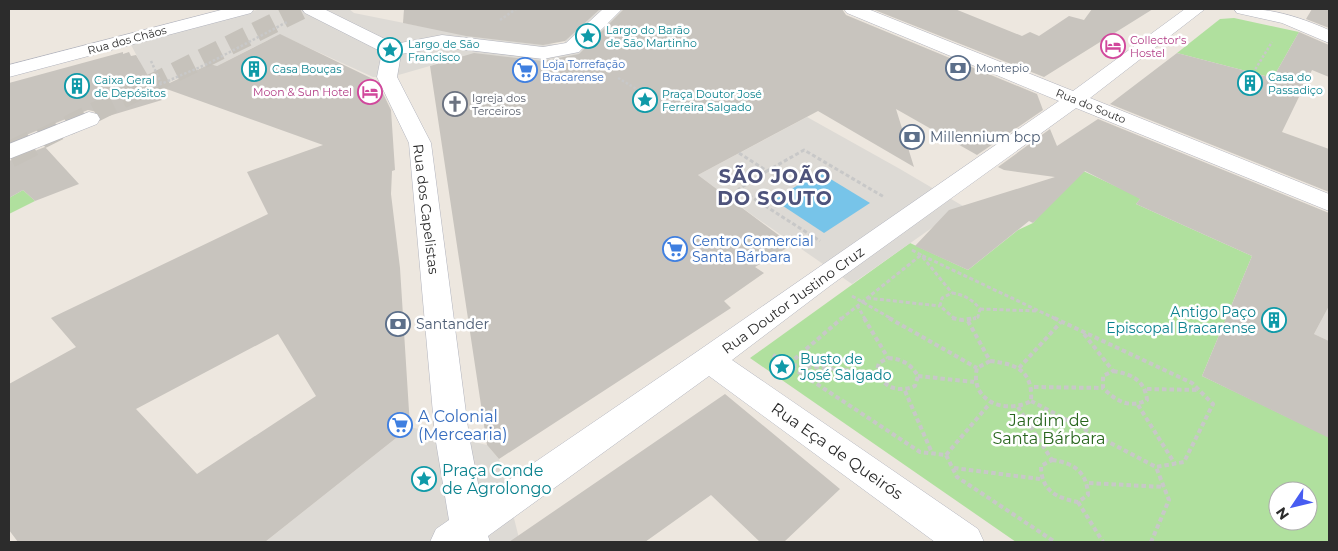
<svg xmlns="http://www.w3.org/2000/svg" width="1338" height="551" viewBox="0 0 1338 551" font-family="Montserrat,sans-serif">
<rect width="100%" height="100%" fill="#ede7df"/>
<g fill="#b0e09e" fill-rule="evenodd">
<path d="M1234 18 1299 32 1273 78 1177 53 1220 19Z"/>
<path d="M1079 169 1141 198 1136 204 1252 256 1202 376 1329 437V542H1016L750 358 910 243 968 270 1018 230 1033 223ZM1278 491H1308V521H1278Z"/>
<path d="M23 190 35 201 9 214V198Z"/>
</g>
<g fill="#dddad5">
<path d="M261 9H349L354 13 419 26 442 9H524L497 32 558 45 564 43 566 40V36L595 9H637L603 47 560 63 479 56 454 59 395 76 373 77 285 37H279L268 40 217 66 210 64 148 92 139 60 130 43Z"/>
<path d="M807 117 900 169 963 206 852 284 755 217 698 175Z"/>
<path d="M1329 306V341L1314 334Z"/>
<path d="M410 427 487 445 499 459 520 542H265Z"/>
</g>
<path fill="#77c4e9" d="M819 172 870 203 824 233 774 200Z"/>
<g fill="#c8c4be" fill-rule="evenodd">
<path d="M404 9H600L565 41 543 45 466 36 403 23Z"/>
<path d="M624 9H842L846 15 1037 94 1043 110 977 155 896 109 914 167 818 111 698 175 792 245 755 267 764 273 724 301 731 308 499 459 487 445 430 66 474 53 543 61 579 54Z"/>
<path d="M872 9H955L1022 36 1030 32 1039 36 1069 16 1084 20 1092 9H1153L1044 77Z"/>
<path d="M1312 9H1329V28L1306 19Z"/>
<path d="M1299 32 1329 45V77L1312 70 1282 132 1329 149V192L1110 104 1177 53 1273 78Z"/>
<path d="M280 34 377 81 391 110 395 170 392 171 391 194 400 268 410 427 265 542H18L9 530V384L76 347 51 318 268 214 247 172 323 145 161 87 210 64 217 66ZM278 334 316 396 197 474 136 409Z"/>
<path d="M123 52V54L129 52 131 56 136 55 162 100 102 118 97 112 88 110 9 142V83Z"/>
<path d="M1098 119 1329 213V306L1314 334 1329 341V438L1202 376 1252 256 1136 204 1140 199 1085 171 1033 223 1029 221 968 270 915 246 949 210 1055 177 1004 170 998 167 1050 129 1057 146Z"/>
<path d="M45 147 79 184 35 201 23 190 9 198V161Z"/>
<path d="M725 394 840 489 784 542H760L711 495 645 542H509Z"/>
</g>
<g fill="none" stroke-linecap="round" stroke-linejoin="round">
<path stroke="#c6c2bb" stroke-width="20" stroke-dasharray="20 10" stroke-linecap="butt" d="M41 139 302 9"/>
<path stroke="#c6c2bb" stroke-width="26" stroke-dasharray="26 12" stroke-linecap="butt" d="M9 155 43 138"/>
<defs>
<g id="minor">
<path d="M225 9H254L251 13 9 77V65Z"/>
<path d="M302 9H324L395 44 442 35 543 47 566 43 603 9H622L579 52 543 59 442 47 401 54 397 77 431 143 469 436 481 499 698 351 1059 101 847 13 844 9H868L1073 91 1185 9H1205L1090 98 1329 194V211L1076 108 831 285 732 360 978 529 984 542H935L709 376 488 536 490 542H430L436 529 449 520 435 436 409 143 377 77 382 52 305 13Z"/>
<path d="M1234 9C1269 7 1297 16 1329 30V43L1282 23 1237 13Z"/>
<path d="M89 112 97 114 100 119 97 124 9 159V144Z"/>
</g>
</defs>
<use href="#minor" stroke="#b2b4be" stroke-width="1"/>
<g stroke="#c8c8c8" stroke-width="2.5" stroke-dasharray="2.5 2" stroke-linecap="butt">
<path d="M500 20 516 9"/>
<path d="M151 61 161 83"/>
<path d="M1253 73 1272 42"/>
<path d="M618 78 667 107"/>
<path d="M147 90 207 64 287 22"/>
</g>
<g stroke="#c8c8c8" stroke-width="3" stroke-dasharray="4 2.5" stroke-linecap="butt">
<path d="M739 153 767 171 739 189 820 241"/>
<path d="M767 171 804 150 884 197"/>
<path d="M912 250 921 255 952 293"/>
<path d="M852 296 892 319"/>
<path d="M867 298 940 306"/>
<path d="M857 305 865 319"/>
<path d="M980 309 1037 311"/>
<path d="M841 319 921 255 1056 319"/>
<path d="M955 319 940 306 942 298 952 293C964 295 972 299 980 309L978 317 973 319"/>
</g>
<g stroke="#c8c8c8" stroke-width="4" stroke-dasharray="4.5 3" stroke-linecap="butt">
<path d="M864 318 888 358"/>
<path d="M889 318 977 368"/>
<path d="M952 318 962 320 976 318"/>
<path d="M1054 318 1192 383 1213 404 1184 462 1156 467 1169 500 1151 542"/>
<path d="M968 321 990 361"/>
<path d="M1084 334 1113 371"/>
<path d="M773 355 920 452 946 455 957 477 1055 542"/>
<path d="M888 358C902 359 911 364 918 376L915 386C898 393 886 388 876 373L879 363Z"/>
<path d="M990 361C1017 364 1033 371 1031 401 1006 415 969 401 977 368Z"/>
<path d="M789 364 842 318"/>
<path d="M792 365 876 373"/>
<path d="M1019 368 1061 322"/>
<path d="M1113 371C1131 374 1145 380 1147 400 1129 409 1116 401 1103 388V376Z"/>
<path d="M918 376 974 382"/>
<path d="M1034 387 1103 388"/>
<path d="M1147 389 1199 390"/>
<path d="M905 391 932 453"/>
<path d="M1031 401 1156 467"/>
<path d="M1138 405 1175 464"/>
<path d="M1018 407 1052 460"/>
<path d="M946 455 991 402"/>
<path d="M1052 460C1074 463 1087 472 1088 495L1078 502C1056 498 1041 490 1041 466Z"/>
<path d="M954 468 1040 479"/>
<path d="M1089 483 1164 487"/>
<path d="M1078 502 1103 542"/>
</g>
<use href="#minor" fill="#fff" fill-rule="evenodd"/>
</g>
<defs>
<symbol id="sight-ring" viewBox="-11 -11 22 22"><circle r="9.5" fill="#fff" stroke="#0f9aa8" stroke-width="1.5"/><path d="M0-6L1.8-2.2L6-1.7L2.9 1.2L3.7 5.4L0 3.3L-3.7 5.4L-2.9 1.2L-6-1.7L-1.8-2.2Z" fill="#0f9aa8"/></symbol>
<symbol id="hotel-ring" viewBox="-11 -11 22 22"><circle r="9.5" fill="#fff" stroke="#d1479c" stroke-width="1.5"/><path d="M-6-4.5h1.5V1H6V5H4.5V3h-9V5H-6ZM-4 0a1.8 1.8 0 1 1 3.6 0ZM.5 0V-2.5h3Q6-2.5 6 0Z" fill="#d1479c"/></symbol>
<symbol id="bank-ring" viewBox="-11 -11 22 22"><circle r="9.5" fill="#fff" stroke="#5c6f8a" stroke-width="1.5"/><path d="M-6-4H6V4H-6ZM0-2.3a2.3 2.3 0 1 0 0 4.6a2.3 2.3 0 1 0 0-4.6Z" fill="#5c6f8a"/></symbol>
<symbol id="building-ring" viewBox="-11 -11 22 22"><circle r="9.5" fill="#fff" stroke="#0f9aa8" stroke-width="1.5"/><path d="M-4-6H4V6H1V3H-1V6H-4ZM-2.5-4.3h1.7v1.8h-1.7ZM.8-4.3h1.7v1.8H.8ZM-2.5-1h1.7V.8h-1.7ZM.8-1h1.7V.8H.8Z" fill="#0f9aa8"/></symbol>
<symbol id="supermarket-ring" viewBox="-11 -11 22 22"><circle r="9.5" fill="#fff" stroke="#3f7fe0" stroke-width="1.5"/><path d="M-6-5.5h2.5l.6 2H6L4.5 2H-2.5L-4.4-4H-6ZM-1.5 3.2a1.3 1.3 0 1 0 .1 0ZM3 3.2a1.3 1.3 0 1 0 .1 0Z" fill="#3f7fe0"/></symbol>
<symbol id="church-ring" viewBox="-11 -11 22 22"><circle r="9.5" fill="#fff" stroke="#6b7280" stroke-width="1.5"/><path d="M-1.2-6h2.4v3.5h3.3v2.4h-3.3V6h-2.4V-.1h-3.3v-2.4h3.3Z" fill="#6b7280"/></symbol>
</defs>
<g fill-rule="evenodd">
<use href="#sight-ring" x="574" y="22" width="28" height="28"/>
<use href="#hotel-ring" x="1099" y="32" width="28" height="28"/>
<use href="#sight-ring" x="376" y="36" width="28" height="28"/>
<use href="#bank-ring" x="944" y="54" width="28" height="28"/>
<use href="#building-ring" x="240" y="55" width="28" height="28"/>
<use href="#supermarket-ring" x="511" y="56" width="28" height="28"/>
<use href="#building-ring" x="1236" y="69" width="28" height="28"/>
<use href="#building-ring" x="63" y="72" width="28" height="28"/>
<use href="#hotel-ring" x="356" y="78" width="28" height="28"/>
<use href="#sight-ring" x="631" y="86" width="28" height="28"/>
<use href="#church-ring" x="441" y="90" width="28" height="28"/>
<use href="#bank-ring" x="898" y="123" width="28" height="28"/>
<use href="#supermarket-ring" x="661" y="235" width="28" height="28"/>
<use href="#building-ring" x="1260" y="306" width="28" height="28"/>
<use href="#bank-ring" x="384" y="310" width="28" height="28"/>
<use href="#sight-ring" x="768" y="353" width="28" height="28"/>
<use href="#supermarket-ring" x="386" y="411" width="28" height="28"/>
<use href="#sight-ring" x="410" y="465" width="28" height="28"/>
</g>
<g text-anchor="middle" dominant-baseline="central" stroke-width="5" stroke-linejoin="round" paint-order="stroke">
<g font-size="11" fill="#0d838f" stroke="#fff" text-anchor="start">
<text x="606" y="30">Largo do Barão<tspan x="606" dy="13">de São Martinho</tspan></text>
<text x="408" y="44">Largo de São<tspan x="408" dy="13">Francisco</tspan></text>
<text x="272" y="69">Casa Bouças</text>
<text x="1268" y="77">Casa do<tspan x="1268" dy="13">Passadiço</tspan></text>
<text x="94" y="80">Caixa Geral<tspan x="94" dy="13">de Depósitos</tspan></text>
<text x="662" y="94">Praça Doutor José<tspan x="662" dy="13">Ferreira Salgado</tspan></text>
</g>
<g font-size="11" fill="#2c2c2c" stroke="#fff">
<text transform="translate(127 40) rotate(-15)">Rua dos Chãos</text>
<text transform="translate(1091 106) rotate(22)">Rua do Souto</text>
</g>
<g font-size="11" fill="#b23c85" stroke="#fff" text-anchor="start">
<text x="1130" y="40">Collector's<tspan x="1130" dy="13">Hostel</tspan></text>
<text x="352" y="92" text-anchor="end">Moon &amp; Sun Hotel</text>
</g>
<g font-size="11" fill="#366cbe" stroke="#fff" text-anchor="start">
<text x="542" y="64">Loja Torrefação<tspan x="542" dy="13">Bracarense</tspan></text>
</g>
<g font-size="11" fill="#4e5e75" stroke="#fff" text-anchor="start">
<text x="976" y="68">Montepio</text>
</g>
<g font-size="11" fill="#5b616d" stroke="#fff" text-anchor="start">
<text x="472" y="98">Igreja dos<tspan x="472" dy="13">Terceiros</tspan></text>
</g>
<g font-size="14" fill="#4e5e75" stroke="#fff" text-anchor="start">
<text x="930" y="137">Millennium bcp</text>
<text x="416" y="324">Santander</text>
</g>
<g font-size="14" fill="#2c2c2c" stroke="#fff">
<text transform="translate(426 209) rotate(83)">Rua dos Capelistas</text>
<text transform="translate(793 300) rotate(-36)">Rua Doutor Justino Cruz</text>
</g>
<g font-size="14" fill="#366cbe" stroke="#fff" text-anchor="start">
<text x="692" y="241">Centro Comercial<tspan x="692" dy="16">Santa Bárbara</tspan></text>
</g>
<g font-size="14" fill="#0d838f" stroke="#fff" text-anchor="end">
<text x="1256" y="312">Antigo Paço<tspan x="1256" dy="16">Episcopal Bracarense</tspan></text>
<text x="800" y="359" text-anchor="start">Busto de<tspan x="800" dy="16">José Salgado</tspan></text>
</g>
<g font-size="16" fill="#366cbe" stroke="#fff" text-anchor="start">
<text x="418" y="416">A Colonial<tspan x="418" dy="18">(Mercearia)</tspan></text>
</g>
<g font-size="16" fill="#29661e" stroke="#fff">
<text x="1049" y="420">Jardim de<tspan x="1049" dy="18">Santa Bárbara</tspan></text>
</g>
<g font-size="16" fill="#2c2c2c" stroke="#fff">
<text transform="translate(837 451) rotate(35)">Rua Eça de Queirós</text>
</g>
<g font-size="16" fill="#0d838f" stroke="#fff" text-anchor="start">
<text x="442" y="470">Praça Conde<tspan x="442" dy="18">de Agrolongo</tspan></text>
</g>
<g font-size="19" font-weight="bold" letter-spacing="1" fill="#4e537b" stroke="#fff">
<text x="775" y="176">SÃO JOÃO<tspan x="775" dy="22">DO SOUTO</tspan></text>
</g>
</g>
<rect width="1338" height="551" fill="none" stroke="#2c2c2c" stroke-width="20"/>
<g transform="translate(1293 506) rotate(235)"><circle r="24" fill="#ffffff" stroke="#ababab"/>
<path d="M0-4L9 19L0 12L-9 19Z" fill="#475cf1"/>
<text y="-8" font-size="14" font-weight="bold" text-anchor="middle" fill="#2c2c2c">N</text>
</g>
</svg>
